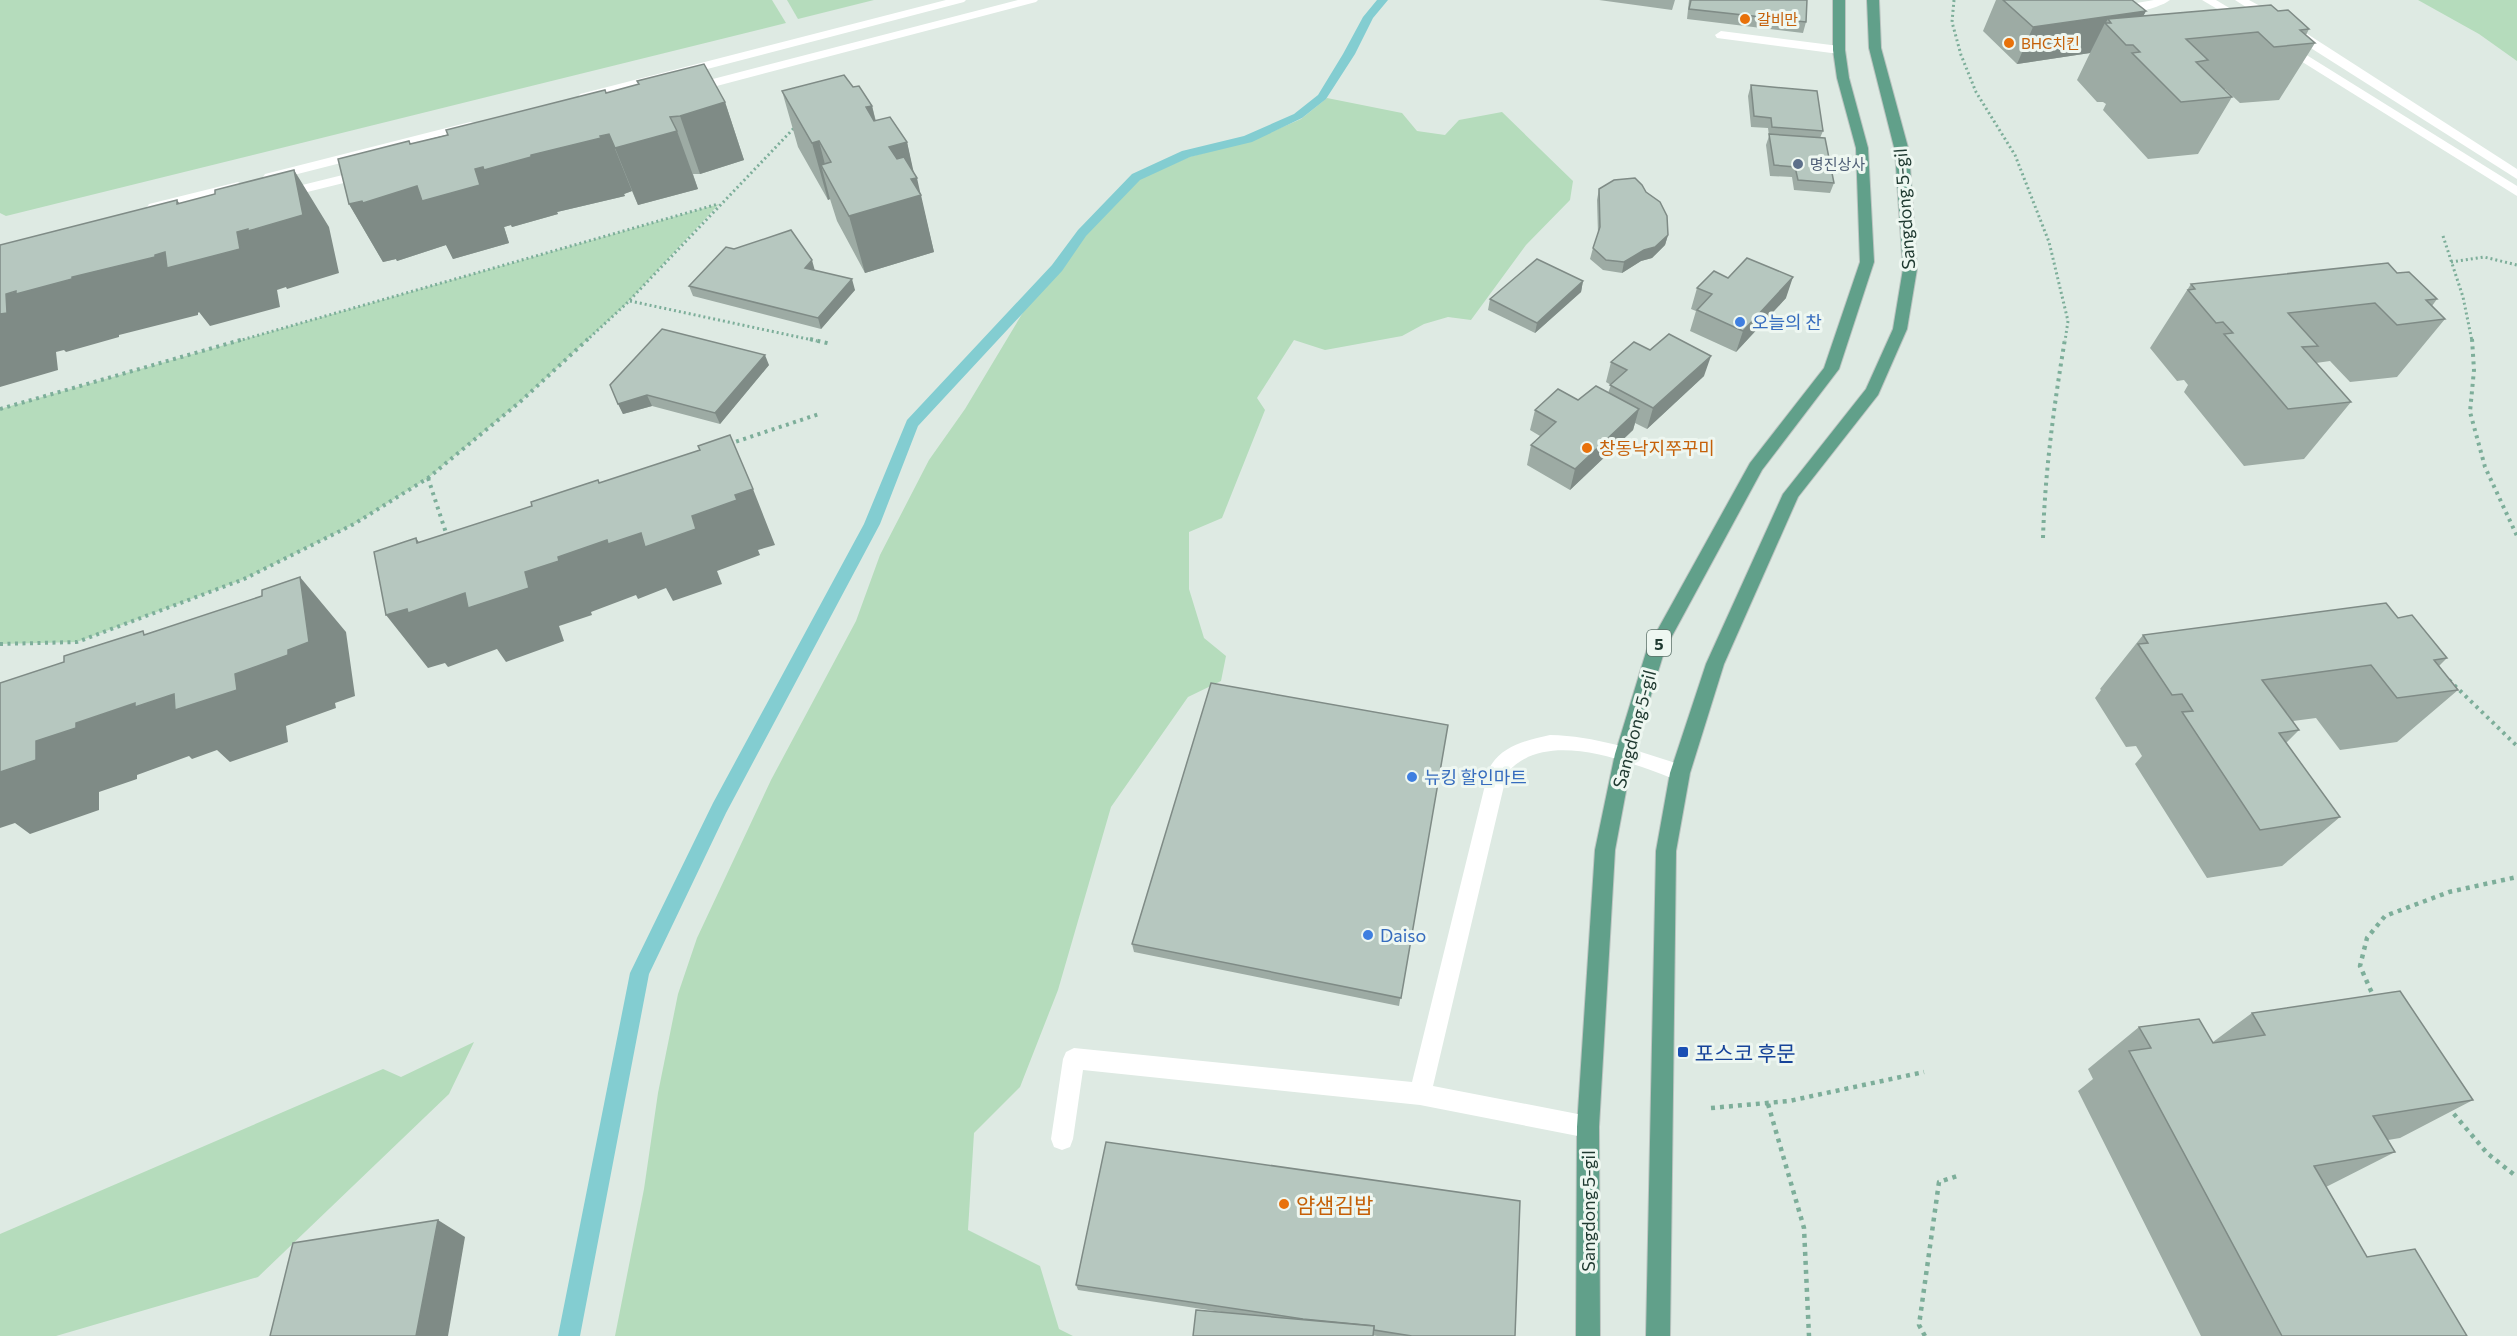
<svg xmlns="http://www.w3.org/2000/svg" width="2517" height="1336" viewBox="0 0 2517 1336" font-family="Commissioner,'Noto Sans KR',sans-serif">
<rect width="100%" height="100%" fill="#deeae3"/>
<g fill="#b5dcbc">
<path d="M0 0H772L786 23 6 216 0 213Z"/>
<path d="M787 0H874L798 19Z"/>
<path d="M2418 0H2517V61L2479 34Z"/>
<path d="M1327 98 1402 113 1417 131 1445 135 1459 120 1502 112 1573 181 1570 200 1526 245 1471 320 1448 317 1424 324 1402 336 1325 350 1294 340 1257 398 1265 410 1222 518 1189 532V589L1204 638 1226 656 1221 681 1188 697 1111 807 1058 990 1020 1087 974 1133 968 1230 1040 1266 1059 1329 1073 1336H615L644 1189 658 1093 678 994 697 938 771 780 856 621 880 555 929 460 965 409 1028 304 1061 270 1088 232 1140 179 1189 157 1253 140 1301 119Z"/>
<path d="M719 204 626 304 521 401 428 478 354 524 244 579 77 642 0 644V409Z"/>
<path d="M474 1042 449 1094 258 1277 56 1336H0V1234L383 1069 401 1077Z"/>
</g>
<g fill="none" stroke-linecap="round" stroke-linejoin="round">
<path fill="#83cdd1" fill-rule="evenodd" d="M1377 0H1388L1373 18 1355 54 1326 99 1302 118 1252 142 1190 157 1140 180 1086 236 1062 271 918 426 880 524 726 813 649 974 580 1336H558L630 973 713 803 864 524 907 420 1052 265 1078 230 1132 174 1182 151 1244 136 1294 114 1318 95 1343 54 1363 17Z"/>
<defs>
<g id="major">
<path d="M1833 0H1845V50L1849 78 1868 148 1874 262 1839 369 1762 470 1665 649 1633 754 1615 850 1599 1127 1600 1336H1576L1577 1127 1595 850 1615 754 1647 649 1750 463 1824 368 1860 262 1856 148 1837 78 1833 50Z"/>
<path d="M1867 0H1879L1881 48 1909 151 1917 269 1907 329 1878 395 1798 497 1724 664 1690 773 1676 851 1670 1336H1646L1656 851 1670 773 1706 664 1783 494 1866 389 1893 329 1903 269 1895 151 1869 48Z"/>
</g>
</defs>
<use href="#major" stroke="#bcc4c1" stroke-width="2"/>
<g stroke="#7dae9a" stroke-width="3" stroke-dasharray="2 3" stroke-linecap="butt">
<path d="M1954 0 1952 22 1961 55 1976 92 2015 155 2049 242 2068 321 2065 341"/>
<path d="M2443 236 2463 297 2472 341"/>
<path d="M2451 262 2484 257 2517 265"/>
<path d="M630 301 817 341"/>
<path d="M238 341 718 204"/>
<path d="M586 341 626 304 795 127"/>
</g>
<g stroke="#7dae9a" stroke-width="4" stroke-dasharray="3 4.5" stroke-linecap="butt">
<path d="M810 339 831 344"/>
<path d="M2472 339 2474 370 2470 412 2485 467 2517 536"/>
<path d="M0 409 244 339"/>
<path d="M729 444 819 414"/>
<path d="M428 478 448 539"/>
<path d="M2043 538C2045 471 2054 405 2065 339"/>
<path d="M0 644 77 642 244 579 354 524 428 478 521 401 588 339"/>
<path d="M2449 680 2517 746"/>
</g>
<g stroke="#7dae9a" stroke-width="4.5" stroke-dasharray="4 5" stroke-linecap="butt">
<path d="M2375 1000 2360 966 2367 938 2385 916 2449 892 2517 877"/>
<path d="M1768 1104 1804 1228 1809 1336"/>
<path d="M2448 1107 2487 1153 2517 1177"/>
<path d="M1711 1108 1789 1101 1924 1072"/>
<path d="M1925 1336 1919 1325 1939 1182 1960 1175"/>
</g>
<g fill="#fff" fill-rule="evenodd">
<path d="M946 0H966L964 2 588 100 584 101 578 97 580 94Z"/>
<path d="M1018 0H1038L1036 2 694 92H686L684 89 686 86Z"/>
<path d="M2154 0H2170C2160 8 2123 18 2113 10L2119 6Z"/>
<path d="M2202 0H2216L2251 21 2249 23H2241Z"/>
<path d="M2235 0H2249L2284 19 2517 169V179Z"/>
<path d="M1721 31 1839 46 1845 50 1839 54 1717 38 1715 35Z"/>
<path d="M2284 41 2517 186V196L2280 48V42Z"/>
<path d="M470 122 475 123 476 126 475 129 270 181 263 177 265 174Z"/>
<path d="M367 169 374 173 372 176 283 198 276 194 278 191Z"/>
<path d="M238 182 245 186 243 189 154 211 147 207 149 204Z"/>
<path d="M1550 735C1598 736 1642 752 1687 767L1690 773 1687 779 1680 781C1633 764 1547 726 1507 773L1433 1086 1588 1116 1596 1119 1599 1127 1596 1135 1588 1138 1420 1105 1083 1070 1073 1139 1070 1147 1062 1150 1054 1147 1051 1139 1063 1059 1066 1052 1074 1048 1412 1082 1489 769C1500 746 1527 740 1550 735Z"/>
</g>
<use href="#major" fill="#61a08a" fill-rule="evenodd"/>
</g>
<g fill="#9daba4">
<path d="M1599 0H1675L1672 10Z"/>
<path d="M1689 0H1807L1806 22 1803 33 1687 19Z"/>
<path d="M1996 0H2132L2146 11 2143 16 2278 11 2309 29 2306 35 2315 43 2279 100 2240 103 2225 89H2224L2232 97 2198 154 2148 159 2103 110 2106 104 2103 102H2097L2077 80 2090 53 2017 64 1983 31Z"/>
<path d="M1751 85 1823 131 1820 138 1834 183 1830 193 1794 190 1792 177 1770 176 1766 145 1769 136 1768 128 1751 127 1748 96Z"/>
<path d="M853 87 872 106 876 121 907 142 913 172 920 194 934 252 865 273 837 221 830 199 828 200 798 147 782 91Z"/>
<path d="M606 93 725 102 744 160 700 174H693L698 189 638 205 632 191 624 194 625 196 557 212 558 214 512 227 511 225 504 227 509 243 453 259 446 245 397 261 396 259 383 262 349 204 409 141 411 144Z"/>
<path d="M1599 189 1646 192 1668 235 1665 245 1652 258 1641 261 1622 273 1603 270 1590 259 1593 248 1598 234 1597 200Z"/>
<path d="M815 270 855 290 821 329 693 296 689 286Z"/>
<path d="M2397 273 2437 299 2432 306 2445 319 2397 377 2350 382 2330 361 2316 363 2351 402 2304 459 2244 466 2184 392 2188 385 2184 380 2177 381 2150 348 2191 284Z"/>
<path d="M1728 278 1786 298 1736 352 1690 331 1696 311 1691 309 1697 288Z"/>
<path d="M1583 281 1581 292 1535 333 1488 310 1490 299Z"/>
<path d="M1611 362 1704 376 1647 429 1635 423 1633 430 1570 490 1527 465 1531 445 1540 436 1530 430 1535 410 1578 400 1608 393 1611 385 1606 382Z"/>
<path d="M769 365 720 424 652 406 623 414 610 385Z"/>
<path d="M2398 618 2447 658 2439 666 2458 690 2397 742 2340 750 2316 718 2293 721 2299 730 2286 743 2340 817 2282 866 2207 878 2135 764 2142 756 2136 746 2126 747 2095 698 2101 690 2100 689 2143 635Z"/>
<path d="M1448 725 1399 1006 1134 952 1132 944Z"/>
<path d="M2252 1013 2473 1100 2400 1138 2388 1140 2395 1152 2326 1187 2367 1257 2467 1336H2201L2078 1091 2093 1079 2088 1069 2139 1027 2213 1042Z"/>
<path d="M1076 1285 1515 1336H1377L1078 1290Z"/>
</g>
<g fill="#7f8b86">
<path d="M2146 11 2128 45 2108 19 2105 24V23L2090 53 2017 64 2033 27Z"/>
<path d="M725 102 744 160 700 174 680 116Z"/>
<path d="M872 106 885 162 866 107Z"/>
<path d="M677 131 698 189 638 205 615 148Z"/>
<path d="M609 134 632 191 624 194 625 196 557 212 558 214 512 227 511 225 504 227 509 243 453 259 446 245 397 261 396 259 383 262 349 204 417 186 409 141 439 196 475 169Z"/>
<path d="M819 141 829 180 821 165 830 199 828 200 812 143Z"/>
<path d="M907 142 915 178H917L921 196V195L934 252 865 273 849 216 889 147Z"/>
<path d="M294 170 329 227 339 273 287 289 286 287 277 290 280 307 210 326 199 312 198 313V315L119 335V337L66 352 64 350 56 352 58 370 0 387V314L6 294 155 255 177 204V200L216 255Z"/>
<path d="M1668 235 1665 245 1652 258 1641 261 1622 273 1624 262Z"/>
<path d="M812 260 815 271 805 268Z"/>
<path d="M1793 277 1786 298 1736 352 1743 331Z"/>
<path d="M852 279 855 290 821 329 818 318Z"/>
<path d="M1583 281 1581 292 1535 333 1537 323Z"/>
<path d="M765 355 769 365 720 424 715 413Z"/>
<path d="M1711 356 1704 376 1647 429 1653 408Z"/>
<path d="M647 395 652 406 623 414 618 404Z"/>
<path d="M1639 409 1633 430 1570 490 1575 469Z"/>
<path d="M598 480 628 537 692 516 735 495 753 489 775 545 758 550 760 555 717 571 722 584 673 601 666 588 638 599 636 595 591 612 592 615 559 626 564 641 506 662 497 649 448 667 445 663 428 668 386 615 417 543 416 538 454 593 525 572 558 557 599 483Z"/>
<path d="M300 577 346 632 355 696 335 703 336 708 286 726 288 742 230 762 217 750 192 759 189 756 137 775V779L99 792V810L30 834 15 823 0 828V772L36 741 76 723 135 703 235 674 288 650Z"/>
<path d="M438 1220 465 1237 448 1336H416Z"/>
</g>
<g fill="#b6c7bf" stroke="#7f8b86" stroke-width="1.5">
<path d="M1691 0H1807L1806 22 1689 9Z"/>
<path d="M2003 0H2132L2146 11 2033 27Z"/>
<path d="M2271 5 2278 11 2288 10 2309 29 2300 30 2315 43 2274 47 2258 32 2186 39 2208 60 2196 62 2232 97 2181 102 2132 53 2140 52 2133 45H2126L2105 23H2111L2108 19Z"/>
<path d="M704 64 725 102 680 116 670 117 677 131 615 148 609 134 600 136 601 138 531 155V157L484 170 483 167 475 169 480 185 422 201 417 186 363 203 362 201 349 204 338 159 409 141 410 144 448 135 446 130 605 90 606 93 639 84 637 81Z"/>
<path d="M844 75 853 87 859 86 872 106 866 107 874 121 890 117 907 142 889 147 897 159 904 157 917 178 911 179 921 195 849 216 821 165 831 162 819 141 812 143 782 91Z"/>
<path d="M1751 85 1817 91 1823 131 1772 127 1771 118 1754 116Z"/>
<path d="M1769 134 1825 138 1834 183 1798 180 1795 167 1774 165Z"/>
<path d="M294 170 303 215 248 231V229L237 232 240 249 167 268 165 252 155 255V257L72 277V279L16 294V291L6 294 7 313 0 314V245L177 200V204L215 194V190Z"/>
<path d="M1635 178 1642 185 1646 192 1660 202 1667 216 1668 235 1655 247 1644 250 1624 262 1606 260 1593 248 1600 227 1599 189 1614 180Z"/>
<path d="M791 230 812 260 805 268 852 279 818 318 689 286 726 247 734 249Z"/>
<path d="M1747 258 1793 277 1743 331 1697 310 1712 294 1697 288 1714 271 1728 278Z"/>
<path d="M1537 259 1583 281 1537 323 1490 299Z"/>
<path d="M2388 263 2397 273 2409 272 2437 299 2426 300 2445 319 2397 325 2375 303 2288 313 2318 346 2302 347 2351 402 2288 409 2224 334 2233 333 2223 322 2216 323 2188 290 2195 289 2191 284Z"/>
<path d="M662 329 765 355 715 413 647 395 618 404 610 385Z"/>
<path d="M1669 334 1711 356 1653 408 1610 385 1627 370 1611 362 1634 342 1650 350Z"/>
<path d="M1596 386 1639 409 1575 469 1531 445 1556 422 1535 410 1558 389 1578 400Z"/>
<path d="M730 435 753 489 735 495 737 500 692 516 696 529 645 547 641 533 608 544 607 540 558 557 559 561 525 572 529 588 468 608 465 593 408 613 407 609 386 615 374 552 416 538 417 543 532 506 531 502 598 480 599 483 700 450 698 446Z"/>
<path d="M300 577 309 642 288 650V655L235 674 237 690 175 710 174 694 135 707V703L76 723V728L36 741V760L0 772V683L64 662V656L143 631 144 635 262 596V590Z"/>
<path d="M2386 603 2398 618 2412 615 2447 658 2434 660 2458 690 2397 698 2371 665 2262 680 2299 730 2279 733 2340 817 2260 830 2182 712 2193 711 2182 694 2172 695 2138 644 2148 643 2143 635Z"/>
<path d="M1211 683 1448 725 1401 998 1132 944Z"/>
<path d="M2400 991 2473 1100 2373 1116 2395 1152 2314 1166 2367 1257 2415 1249 2467 1336H2282L2129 1051 2151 1048 2139 1027 2199 1019 2213 1043 2265 1035 2252 1013Z"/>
<path d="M1106 1142 1520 1201 1515 1336H1412L1374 1330V1326L1303 1319 1076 1285Z"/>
<path d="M438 1220 416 1336H270L293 1243Z"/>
<path d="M1196 1310 1374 1326 1373 1336H1193Z"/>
</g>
<g fill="#e8710a" stroke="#eef7f1" stroke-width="2">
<circle cx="1745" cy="19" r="6"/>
<circle cx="2009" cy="43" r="6"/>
<circle cx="1587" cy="448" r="6"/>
<circle cx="1284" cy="1204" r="6"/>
</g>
<circle fill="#5c6f8a" stroke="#eef7f1" stroke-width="2" cx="1798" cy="164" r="6"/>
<g fill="#3f7fe0" stroke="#eef7f1" stroke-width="2">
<circle cx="1740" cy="322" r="6"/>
<circle cx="1412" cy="777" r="6"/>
<circle cx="1368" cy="935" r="6"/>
</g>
<rect fill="#1a4fb4" stroke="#eef7f1" stroke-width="2" x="1677" y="1046" width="12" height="12" rx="3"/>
<g text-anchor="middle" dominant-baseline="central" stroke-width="6" stroke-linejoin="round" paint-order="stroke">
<g font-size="15" fill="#c56008" stroke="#eef7f1" text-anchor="start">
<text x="1757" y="19">갈비만</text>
<text x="2021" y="43">BHC치킨</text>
</g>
<g font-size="15" fill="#4e5e75" stroke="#eef7f1" text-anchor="start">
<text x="1810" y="164">명진상사</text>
</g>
<rect fill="#eef7f1" stroke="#5d726a" stroke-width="1.5" x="1647" y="630" width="24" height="26" rx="4.5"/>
<g font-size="16" font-weight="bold" fill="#1f3930">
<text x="1659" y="643">5</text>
</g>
<g font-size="18" fill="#1f3930" stroke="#eef7f1">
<text transform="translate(1904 209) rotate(-94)">Sangdong 5-gil</text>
<text transform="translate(1634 729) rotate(-75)">Sangdong 5-gil</text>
<text transform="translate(1588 1211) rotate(-90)">Sangdong 5-gil</text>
</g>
<g font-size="18" fill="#366cbe" stroke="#eef7f1" text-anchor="start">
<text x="1752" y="322">오늘의 찬</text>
<text x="1424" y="777">뉴킹 할인마트</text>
<text x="1380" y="935">Daiso</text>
</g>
<g font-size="18" fill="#c56008" stroke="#eef7f1" text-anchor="start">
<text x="1599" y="448">창동낙지쭈꾸미</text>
</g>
<g font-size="21" fill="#164399" stroke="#eef7f1" text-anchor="start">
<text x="1695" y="1052">포스코 후문</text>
</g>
<g font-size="21" fill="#c56008" stroke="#eef7f1" text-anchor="start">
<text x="1296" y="1204">얌샘김밥</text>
</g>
</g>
</svg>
